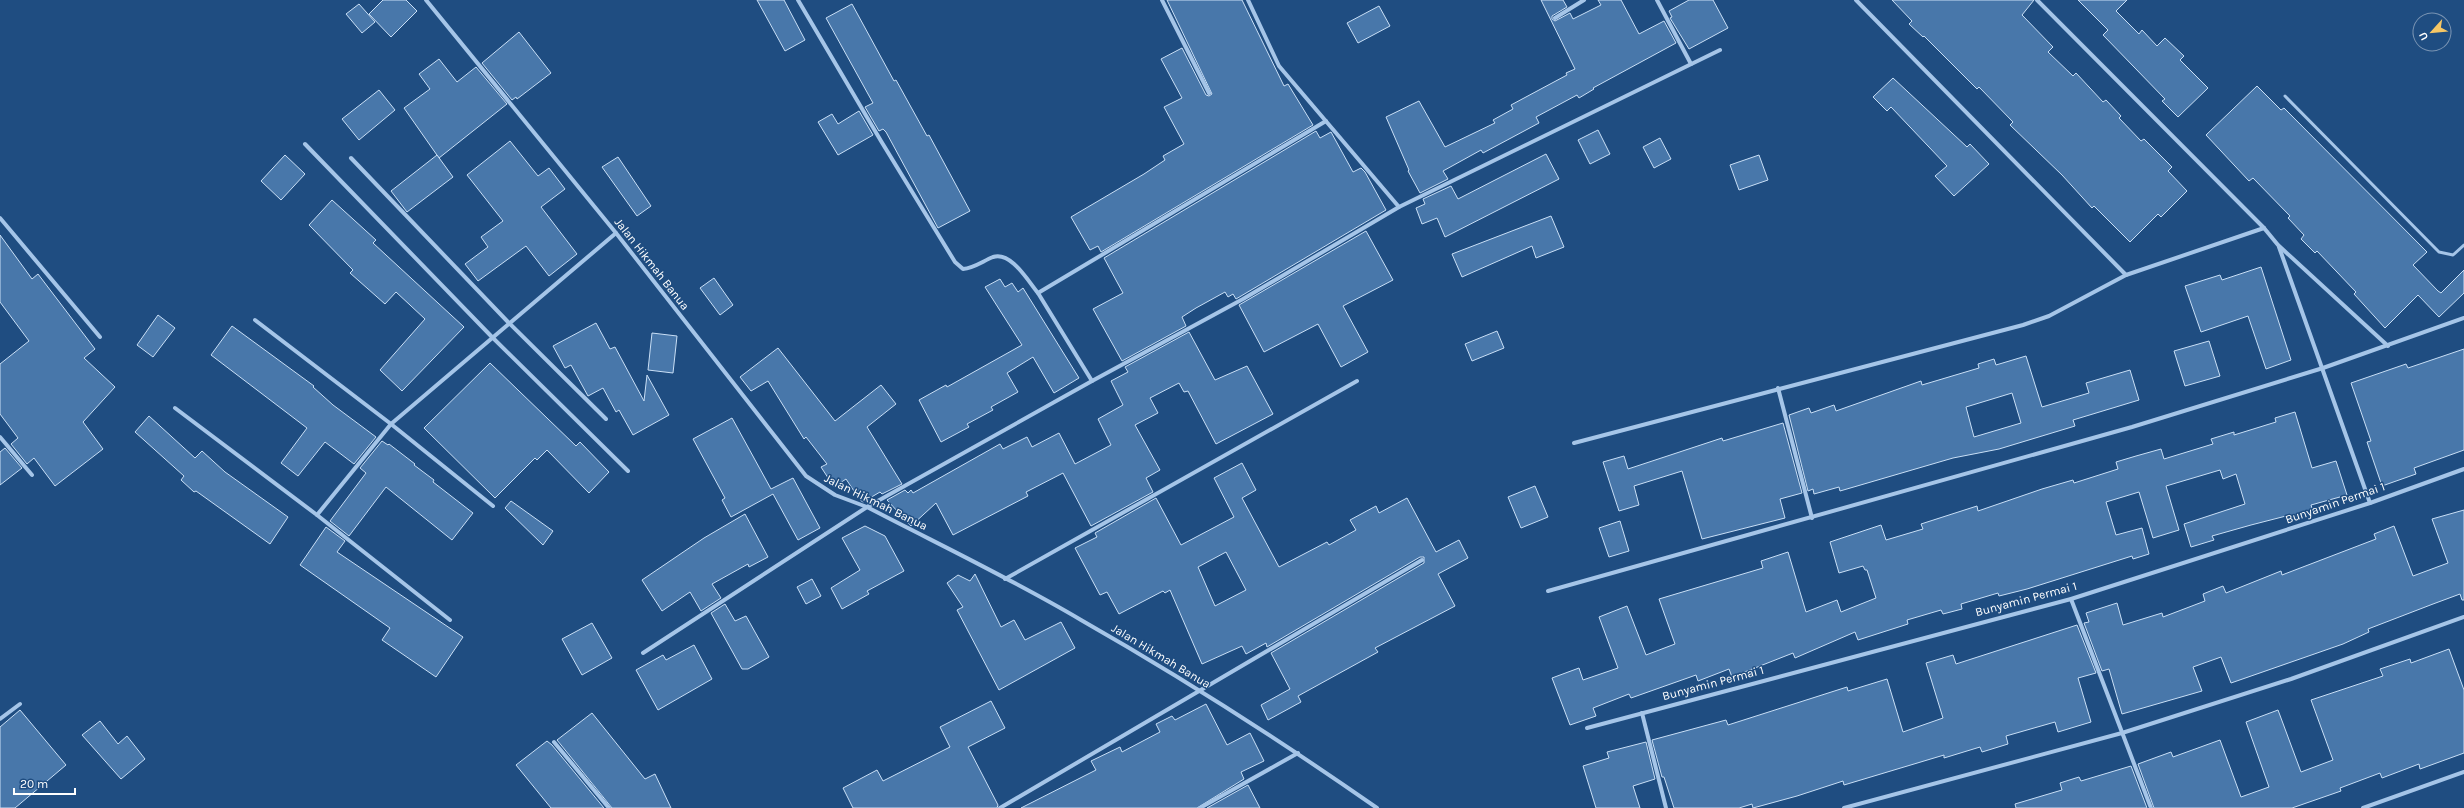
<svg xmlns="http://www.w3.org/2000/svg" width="2464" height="808" viewBox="0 0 2464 808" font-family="Karla,sans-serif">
<rect width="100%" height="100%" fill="#1f4d81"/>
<g fill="#4877aa" stroke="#c9dff6" fill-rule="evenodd">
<path d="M383 0H406L417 11 391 37 369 14Z"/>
<path d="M757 0H784L805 40 785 51Z"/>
<path d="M1167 0H1242L1284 86 1288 84 1313 125 1101 252 1098 246 1090 250 1071 217 1144 174 1165 160 1163 156 1184 144 1164 107 1182 98 1161 59 1182 48 1206 95 1209 96 1212 94Z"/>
<path d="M1541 0H1563L1567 7 1552 16V19L1555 21 1570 13 1573 19 1601 5 1598 0H1621L1639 34 1664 21 1676 43 1593 88 1594 89 1579 98 1577 95 1536 117 1539 123 1483 153 1481 150 1443 171 1448 179 1420 193 1408 171 1409 170 1386 117 1419 101 1445 147 1495 123 1493 120 1513 109 1511 105 1567 75 1566 73 1575 69Z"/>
<path d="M1689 0H1713L1728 28 1689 49 1670 18 1672 17 1669 11Z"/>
<path d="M1892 0H2034L2022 15 2053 47 2048 52 2073 76 2076 73 2103 102 2106 100 2121 116 2119 118 2141 141 2144 139 2172 167 2168 171 2187 191 2161 217 2158 214 2130 242 2094 206 2092 208 2062 175 2010 125 2013 122 1979 87 1977 89 1924 36 1923 37 1909 24 1912 21Z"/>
<path d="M2078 0H2127L2116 11 2139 34 2142 30 2157 46 2165 38 2184 56 2180 60 2208 88 2178 117 2162 101 2165 99 2103 35 2108 30Z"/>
<path d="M359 4 375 22 362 33 346 14Z"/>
<path d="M852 4 894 81 896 80 927 136 929 135 970 211 938 228 886 132 883 129 879 131 865 107 873 103 826 18Z"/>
<path d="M1379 6 1390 26 1358 43 1347 23Z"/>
<path d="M519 32 551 73 517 99 516 97 512 100 482 63Z"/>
<path d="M439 59 457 82 476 67 507 104 439 158 404 108 430 89 419 74Z"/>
<path d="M1893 78 1967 147 1970 144 1989 164 1954 196 1935 176 1947 166 1891 107 1887 111 1873 97Z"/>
<path d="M2257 86 2281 110 2284 108 2427 252 2413 265 2438 291 2441 293 2464 270V293L2439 317 2418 295 2385 328 2354 294 2356 292 2317 251 2315 253 2301 239 2304 235 2288 218 2290 216 2253 178 2249 181 2206 135Z"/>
<path d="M379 90 395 110 359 140 342 119Z"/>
<path d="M859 111 873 135 838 155 818 122 832 114 838 124Z"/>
<path d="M1598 130 1610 154 1590 164 1578 140Z"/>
<path d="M1316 131 1320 138 1331 132 1353 172 1361 168 1365 172 1386 210 1236 299 1233 294 1228 297 1225 292 1196 308 1182 317 1186 326 1122 361 1093 309 1123 293 1104 258Z"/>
<path d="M1660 138 1671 159 1654 168 1643 147Z"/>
<path d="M510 141 538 176 549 168 565 189 541 207 577 254 549 276 526 246 478 281 465 264 488 247 481 237 503 221 467 175Z"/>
<path d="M1546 154 1559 179 1445 237 1437 218 1422 224 1416 208 1425 204 1423 199 1451 186 1458 199Z"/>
<path d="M285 155 305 174 281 200 261 181Z"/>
<path d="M437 155 453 177 407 212 391 191Z"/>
<path d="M1759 155 1768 180 1739 190 1730 165Z"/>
<path d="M618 157 651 206 637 216 602 167Z"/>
<path d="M332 200 376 240 373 243 464 327 402 391 380 370 425 319 396 292 385 304 350 273 353 270 309 225Z"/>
<path d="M1551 216 1564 247 1536 258 1532 246 1462 277 1452 254Z"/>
<path d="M1366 231 1393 280 1343 306 1368 352 1341 367 1318 324 1264 352 1239 305Z"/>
<path d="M0 235 32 279 38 274 95 349 84 358 115 387 83 422 103 449 55 486 34 458 27 464 11 444 18 438 0 414V364L29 341 0 302Z"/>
<path d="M2261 267 2291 360 2266 369 2248 316 2201 332 2185 286 2220 275 2222 280Z"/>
<path d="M714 278 733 305 720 315 700 288Z"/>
<path d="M1000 279 1005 287 1012 283 1018 292 1023 288 1079 378 1054 393 1033 357 1007 373 1018 392 991 407 993 410 967 424 969 427 941 442 919 400 946 385 947 387 1022 345 985 287Z"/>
<path d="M158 315 175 328 153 357 137 345Z"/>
<path d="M596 323 610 349 615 347 644 401 647 375 669 415 633 435 619 410 616 412 603 388 588 396 571 365 565 368 553 346Z"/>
<path d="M232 326 314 386 313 387 333 405 376 437 354 464 325 442 298 476 281 463 307 428 211 355Z"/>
<path d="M1497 331 1504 348 1472 361 1465 344Z"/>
<path d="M1189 332 1215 380 1247 366 1273 414 1216 444 1188 391 1184 392 1179 383 1150 398 1158 413 1135 425 1160 470 1146 478 1153 492 1091 526 1063 473 1026 492 1028 496 953 535 936 503 911 526 887 500 905 490 908 493 911 490 913 493 1000 444 1003 449 1027 437 1032 447 1059 433 1075 464 1111 445 1098 419 1123 405 1111 381 1128 372 1125 367Z"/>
<path d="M652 333 677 336 673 373 648 370Z"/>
<path d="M2209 341 2220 376 2185 386 2174 351Z"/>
<path d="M778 348 835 421 881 385 896 404 867 427 902 484 882 494 880 492 863 502 860 500 846 479 834 487 821 467 827 464 806 437 804 439 768 381 751 391 740 377Z"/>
<path d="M2464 349V450L2414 468 2416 474 2382 486 2367 442 2371 441 2351 383 2406 364 2408 368Z"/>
<path d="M2026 356 2042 407 2089 393 2086 383 2130 370 2139 400 2073 420 2075 426 1999 449 1953 458 1840 491 1839 487 1814 494 1813 489 1808 491 1789 415 1809 408 1811 413 1834 405 1836 411 1921 381 1922 385 1979 368 1978 364 1994 359 1996 365ZM2012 393 2021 423 1974 437 1966 407Z"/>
<path d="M490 363 576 446 580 442 609 472 589 493 547 450 537 460 535 458 495 498 424 428Z"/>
<path d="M2295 412 2312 468 2336 461 2347 495 2311 505 2313 511 2287 519 2286 516 2251 525 2212 536 2214 540 2191 547 2184 524 2245 504 2236 474 2223 479 2220 470 2166 486 2179 530 2153 538 2139 492 2106 502 2116 535 2142 528 2149 554 2133 559 2132 556 2027 589 1999 596 1998 593 1961 604 1962 609 1943 614 1941 610 1907 620 1908 624 1858 640 1855 632 1795 658 1793 653 1732 677 1729 669 1698 681 1696 675 1631 698 1629 694 1593 708 1596 716 1570 725 1552 678 1579 668 1583 680 1618 668 1599 617 1627 606 1646 655 1675 644 1659 599 1763 568 1761 561 1788 552 1806 612 1837 600 1841 612 1876 598 1867 570H1865L1863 566 1839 573 1830 542 1881 525 1886 540 1923 529 1921 524 1977 506 1978 511 2042 489 2073 480 2074 483 2118 469 2116 462 2136 456 2161 449 2164 459 2213 444 2211 439 2234 432V435L2276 422 2275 418Z"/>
<path d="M149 416 195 458 202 451 225 472 288 517 270 544 196 491 194 492 181 480 184 476 135 432Z"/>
<path d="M732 418 771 489 793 478 820 528 798 540 773 494 731 517 722 500 725 498 693 439Z"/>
<path d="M1783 423 1802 493 1780 499 1785 518 1702 539 1682 471 1634 486 1639 505 1619 511 1603 462 1624 456 1628 469 1722 438 1723 441Z"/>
<path d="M382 441 388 445 389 444 415 464 414 465 434 480 433 482 473 513 452 540 386 487 349 536 330 521 366 473 360 468Z"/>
<path d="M5 448 22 468 0 485V452Z"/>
<path d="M1242 463 1256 490 1242 498 1279 567 1327 542 1329 545 1356 530 1350 520 1376 506 1379 513 1407 498 1436 552 1459 540 1468 558 1438 574 1455 606 1375 648 1378 652 1298 696 1301 702 1268 720 1261 705 1290 689 1271 653 1424 563V557H1420L1267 647 1266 643 1246 654 1242 646 1202 664 1170 590 1165 593 1163 591 1119 614 1107 592 1100 595 1075 548 1097 537 1095 533 1156 498 1181 545 1234 517 1214 478ZM1226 552 1246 590 1215 606 1198 567Z"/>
<path d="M1535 486 1548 517 1521 528 1508 497Z"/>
<path d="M511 501 553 531 543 545 505 508Z"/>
<path d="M2464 510V600H2462L2460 594 2433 604 2368 629 2369 632 2343 644 2231 683 2221 657 2193 667 2202 691 2122 714 2109 669 2102 671 2084 623 2089 622 2086 613 2117 603 2123 625 2162 613 2163 617 2205 601 2203 594 2223 586 2226 593 2281 571 2282 575 2376 539 2374 534 2394 526 2413 576 2448 563 2432 519Z"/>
<path d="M745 514 768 557 749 567 748 564 712 584 721 598 701 611 690 592 662 611 642 580 704 538Z"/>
<path d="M1620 521 1629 551 1609 557 1599 528Z"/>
<path d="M865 526 885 536 904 571 867 591 869 594 842 609 831 588 860 570 842 538Z"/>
<path d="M326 527 345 541 337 552 463 637 436 677 382 640 390 628 300 565Z"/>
<path d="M975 574 1001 627 1014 620 1025 640 1061 622 1075 648 999 690 957 610 963 607 947 583 958 575 970 581Z"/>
<path d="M812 579 821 596 806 604 797 587Z"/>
<path d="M725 604 735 621 746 616 769 657 748 669H742L711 613Z"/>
<path d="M592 623 612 658 582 675 562 639Z"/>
<path d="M2077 625 2096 673 2078 678 2091 722 2058 732 2055 722 2006 736 2008 744 1982 752 1980 747 1944 758V755L1844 785 1843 781 1797 796 1753 808 1752 804 1739 808H1674L1664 777H1662L1652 740 1726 720 1728 725 1847 687 1848 691 1887 679 1903 732 1943 718 1926 663 1953 655 1956 664Z"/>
<path d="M694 645 712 679 658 710 636 670 663 655 666 660Z"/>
<path d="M2449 649 2464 690V753L2420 769 2419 764 2382 778 2380 773 2340 788 2341 791 2292 808H2154L2138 764 2171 752 2173 757 2220 740 2241 797 2269 787 2246 722 2278 710 2301 772 2333 760 2311 700 2383 676 2380 669 2410 659 2411 663Z"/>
<path d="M991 701 1005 728 968 747 998 805 997 808H853L843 788 877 770 883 781 950 747 940 727Z"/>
<path d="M1206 704 1227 745 1250 733 1264 761 1241 772 1244 779 1197 808H1021L1096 770 1091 761 1120 747 1122 752 1160 732 1156 724 1172 716 1175 720Z"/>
<path d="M20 710 66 765 15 808H0V727Z"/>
<path d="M592 713 645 779 655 774 671 808H612L557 740Z"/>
<path d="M100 721 118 744 127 736 145 759 121 779 82 735Z"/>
<path d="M547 741 552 745 604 808H551L516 765Z"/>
<path d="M1646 742 1655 779 1633 786 1640 808H1596L1583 766 1609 758 1607 752Z"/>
<path d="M2131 766 2147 808H2016L2015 804 2062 790 2060 783 2079 777 2081 781Z"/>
<path d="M1248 785 1260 808H1207Z"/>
</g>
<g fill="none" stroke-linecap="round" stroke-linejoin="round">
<path stroke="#a5c5e8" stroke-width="3" d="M2285 96 2439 252 2453 255 2464 245"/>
<g stroke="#a5c5e8" stroke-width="4">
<path d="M426 0 616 233 806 476 835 495 867 507C938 544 1012 579 1081 620 1183 678 1281 741 1377 808"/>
<path d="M798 0 881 141 955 262 963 269C974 268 983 261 993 257 1011 251 1028 281 1038 293"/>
<path d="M1162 0 1209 93"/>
<path d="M1248 0 1279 66 1399 207"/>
<path d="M1657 0 1691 64"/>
<path d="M1856 0 2126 275"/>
<path d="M2037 0 2264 228 2278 245 2388 346"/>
<path d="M1555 18 1584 0"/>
<path d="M305 144 492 337 628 471"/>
<path d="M351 158 508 322 606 419"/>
<path d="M0 218 100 337"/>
<path d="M2279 247 2370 503"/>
<path d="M255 320 391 424 493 506"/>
<path d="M1092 381 1038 293 1326 121"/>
<path d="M1778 388 1812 518"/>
<path d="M175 408 317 515 450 620"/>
<path d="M0 437 32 475"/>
<path d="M1574 443 2023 325 2049 316 2126 275 2264 228"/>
<path d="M317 515 391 424 616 233"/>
<path d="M1005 579 1357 381"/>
<path d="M1548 591 2132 427 2323 368 2464 318"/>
<path d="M2071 599 2151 808"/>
<path d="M643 653 867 507 1092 381 1243 299 1399 207 1720 50"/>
<path d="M1642 713 1666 808"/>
<path d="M0 719 20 704"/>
<path d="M1587 728 2071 599 2370 503 2464 469"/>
<path d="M554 742 609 808"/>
<path d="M1000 808 1422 560"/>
<path d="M1200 808 1298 753"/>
<path d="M1844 808 2122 733 2291 679 2464 617"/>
<path d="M2363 808 2464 772"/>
</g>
</g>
<g text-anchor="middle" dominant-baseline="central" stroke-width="3" stroke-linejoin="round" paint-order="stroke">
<g font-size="12" fill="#fff" stroke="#1f4d81">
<text transform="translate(652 264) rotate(52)">Jalan Hikmah Banua</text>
<text transform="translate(876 502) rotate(26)">Jalan Hikmah Banua</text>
<text transform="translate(2335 503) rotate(-19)">Bunyamin Permai 1</text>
<text transform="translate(2026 599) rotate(-15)">Bunyamin Permai 1</text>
<text transform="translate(1161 656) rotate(31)">Jalan Hikmah Banua</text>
<text transform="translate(1713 683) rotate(-15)">Bunyamin Permai 1</text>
</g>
</g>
<g transform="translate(2432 32) rotate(243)"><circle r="19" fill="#1f4d81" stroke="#7994b3"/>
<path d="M0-3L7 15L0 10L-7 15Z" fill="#f6c765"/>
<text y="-6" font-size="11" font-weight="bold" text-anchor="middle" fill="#ffffff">U</text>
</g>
<path d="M14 788v6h61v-6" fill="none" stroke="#ffffff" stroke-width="2"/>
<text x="20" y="788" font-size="12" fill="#ffffff" stroke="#1f4d81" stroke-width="3" paint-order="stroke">20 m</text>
</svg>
